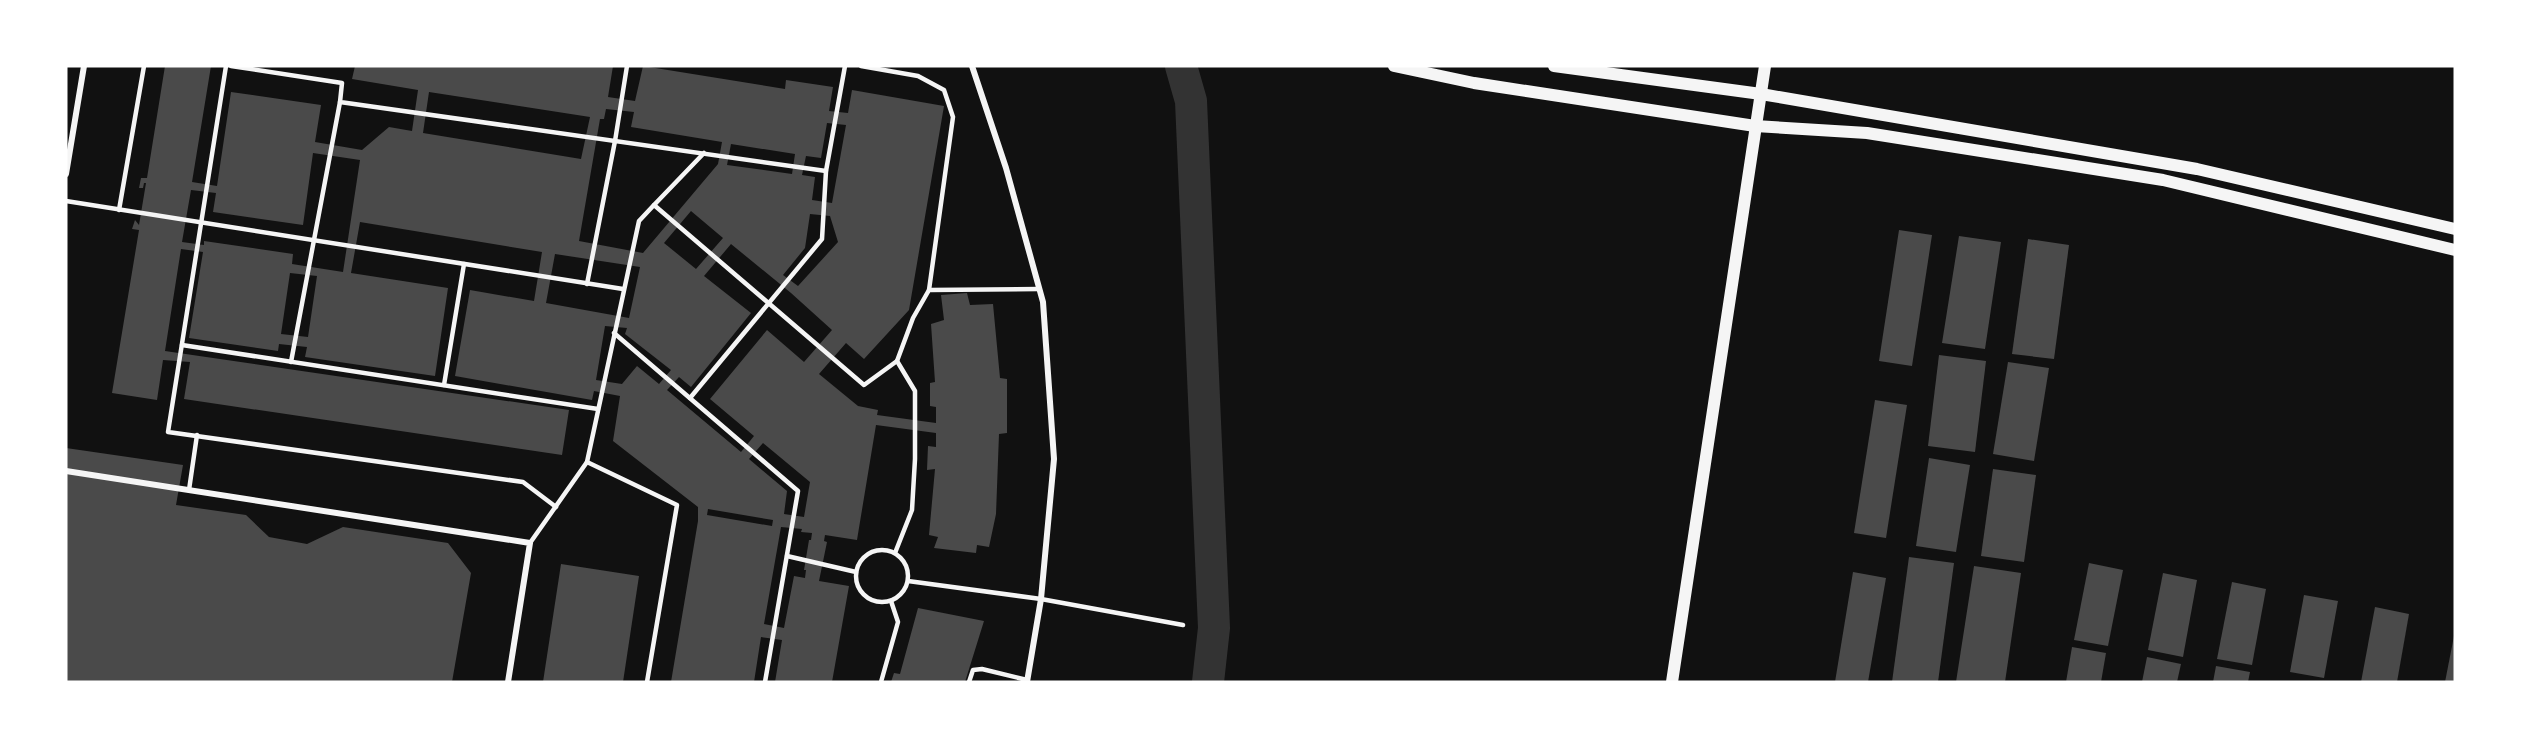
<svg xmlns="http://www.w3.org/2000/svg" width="2521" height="748" viewBox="0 0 2521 748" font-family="Cabin,sans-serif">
<rect width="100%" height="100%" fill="#111"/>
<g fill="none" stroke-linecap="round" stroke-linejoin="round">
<path stroke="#333" stroke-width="32" d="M1181 66 1191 101 1214 628 1208 682"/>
</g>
<g fill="#4a4a4a" fill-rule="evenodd">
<path d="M165 66H211L192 182 217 186 231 92 321 105 315 142 362 150 389 127 412 131 418 90 352 79 355 66H613L608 97 635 101 643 66 785 89 786 80 833 87 829 111 848 113 852 90 944 106 909 310 864 359 846 343 819 374 858 406 878 410 877 415 936 423V407L930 406V383L935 382 931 324 944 320 941 295 967 293 970 305 993 304 1000 378 1007 379V433L999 434 996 514 989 547 977 545 976 553 934 548 938 537 929 535 935 469 927 470 928 446 936 447V433L876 425 857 540 825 535 824 541 827 542 819 581 849 586 832 682H775L782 640 761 637 754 682H671L698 521V507L613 441 620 396 594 391 592 400 455 376 470 290 534 301 542 252 360 222 351 273 448 288 435 376 305 357 307 347 279 344 278 351 189 338 203 252 181 249 165 351 569 410 562 455 184 399 190 362 163 360 157 400 112 393 139 230 132 229 135 220 139 225 146 183H144L143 188H139L141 178H147ZM429 92 590 117 581 159 423 133ZM606 109 634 112 631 127 722 142 718 164 643 253 579 241 600 119H604ZM827 123 846 125 832 203 812 200 815 177 802 175 806 156 821 158ZM731 144 795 154 792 174 727 165ZM313 153 360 160 343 272 292 264 293 254 204 241V245L182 242 191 190 216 193 213 212 303 225ZM691 211 723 238 696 269 664 243ZM810 214 830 216 838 242 798 286 783 275 805 248ZM731 244 791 293 832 330 804 362 767 330 710 399 754 436 741 452 667 390 679 377 691 387 751 313 704 276ZM555 254 640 267 629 318 546 303ZM290 273 317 276 308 337 281 334ZM605 326 627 328 625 334 671 370 659 384 637 366 622 384 596 380ZM763 443 810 482 804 517 784 514 787 491 749 459ZM708 509 773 520 772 526 707 515ZM781 527 802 529 801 532 812 533 811 540H809L804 570H806L805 578 794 576 784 628 764 624Z"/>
<path d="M1899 230 1932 235 1912 366 1879 361Z"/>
<path d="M1959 236 2001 242 1985 349 1942 343Z"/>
<path d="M2028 239 2069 245 2054 359 2012 354Z"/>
<path d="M1939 355 1986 361 1975 452 1928 446Z"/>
<path d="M2008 362 2049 368 2034 461 1993 454Z"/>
<path d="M1875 400 1907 405 1886 538 1854 533Z"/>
<path d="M66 448 183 465 176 505 246 515 269 537 307 544 343 527 448 543 471 573 452 682H66Z"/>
<path d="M1929 458 1970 465 1956 552 1916 546Z"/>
<path d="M1993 469 2036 475 2024 562 1981 556Z"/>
<path d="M1909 557 1954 563 1938 682H1892Z"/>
<path d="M2089 563 2123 570 2108 646 2074 640Z"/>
<path d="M561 564 639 576 623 682H543Z"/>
<path d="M1974 566 2021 573 2005 682H1956Z"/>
<path d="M1853 572 1886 578 1868 682H1835Z"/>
<path d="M2163 573 2197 580 2183 657 2148 650Z"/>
<path d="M2232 582 2266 589 2252 665 2217 659Z"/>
<path d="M2304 595 2338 601 2324 678 2290 672Z"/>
<path d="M2375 607 2409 614 2397 682H2361Z"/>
<path d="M918 608 984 621 965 682H891L894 673 900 674Z"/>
<path d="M2454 636 2455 682H2445Z"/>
<path d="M2072 647 2106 653 2101 682H2066Z"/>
<path d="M2147 657 2181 664 2177 682H2142Z"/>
<path d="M2216 666 2250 672 2248 682H2213Z"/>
</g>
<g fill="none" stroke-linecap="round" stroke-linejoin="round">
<g stroke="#f5f5f5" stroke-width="4.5">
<path d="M226 66 168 432 523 482 556 507"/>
<path d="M231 66 342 83 340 102 826 171"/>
<path d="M861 66 918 76 944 90 953 117 929 290"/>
<path d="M66 201 623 289"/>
<path d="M654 205 704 153"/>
<path d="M119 210 144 66"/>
<path d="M587 284 615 141 627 66"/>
<path d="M614 333 798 491 765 682"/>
<path d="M182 345 598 409"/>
<path d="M291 362 340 102"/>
<path d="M444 385 464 264"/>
<path d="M690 398 822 239 826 171 845 66"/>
<path d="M587 462 677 505 647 682"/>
<path d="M189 490 197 435"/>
<path d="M530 543 587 462 639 221 654 205 864 385 897 361 913 318 929 290 1039 289"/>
<circle cx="882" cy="576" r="26"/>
<path d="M895 553 912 510 915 459V391L897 361"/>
<path d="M787 556 856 572"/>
<path d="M908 581 1041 599 1183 625"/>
<path d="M881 682 898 622 891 601"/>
<path d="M969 682 973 670 982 669 1027 680"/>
</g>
<g stroke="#f5f5f5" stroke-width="6">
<path d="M972 66 1006 168 1043 302 1054 459 1041 599 1027 682"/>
<path d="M66 174 84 66"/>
<path d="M66 471 530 543 508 682"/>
</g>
<g stroke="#f5f5f5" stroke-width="12">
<path d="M1394 66 1474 83 1755 126 1867 133 2163 180 2455 250"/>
<path d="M1554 66 1761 94 2197 169 2455 229"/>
<path d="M1672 682 1765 66"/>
</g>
</g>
<rect width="2521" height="748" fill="none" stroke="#ffffff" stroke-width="135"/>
</svg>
